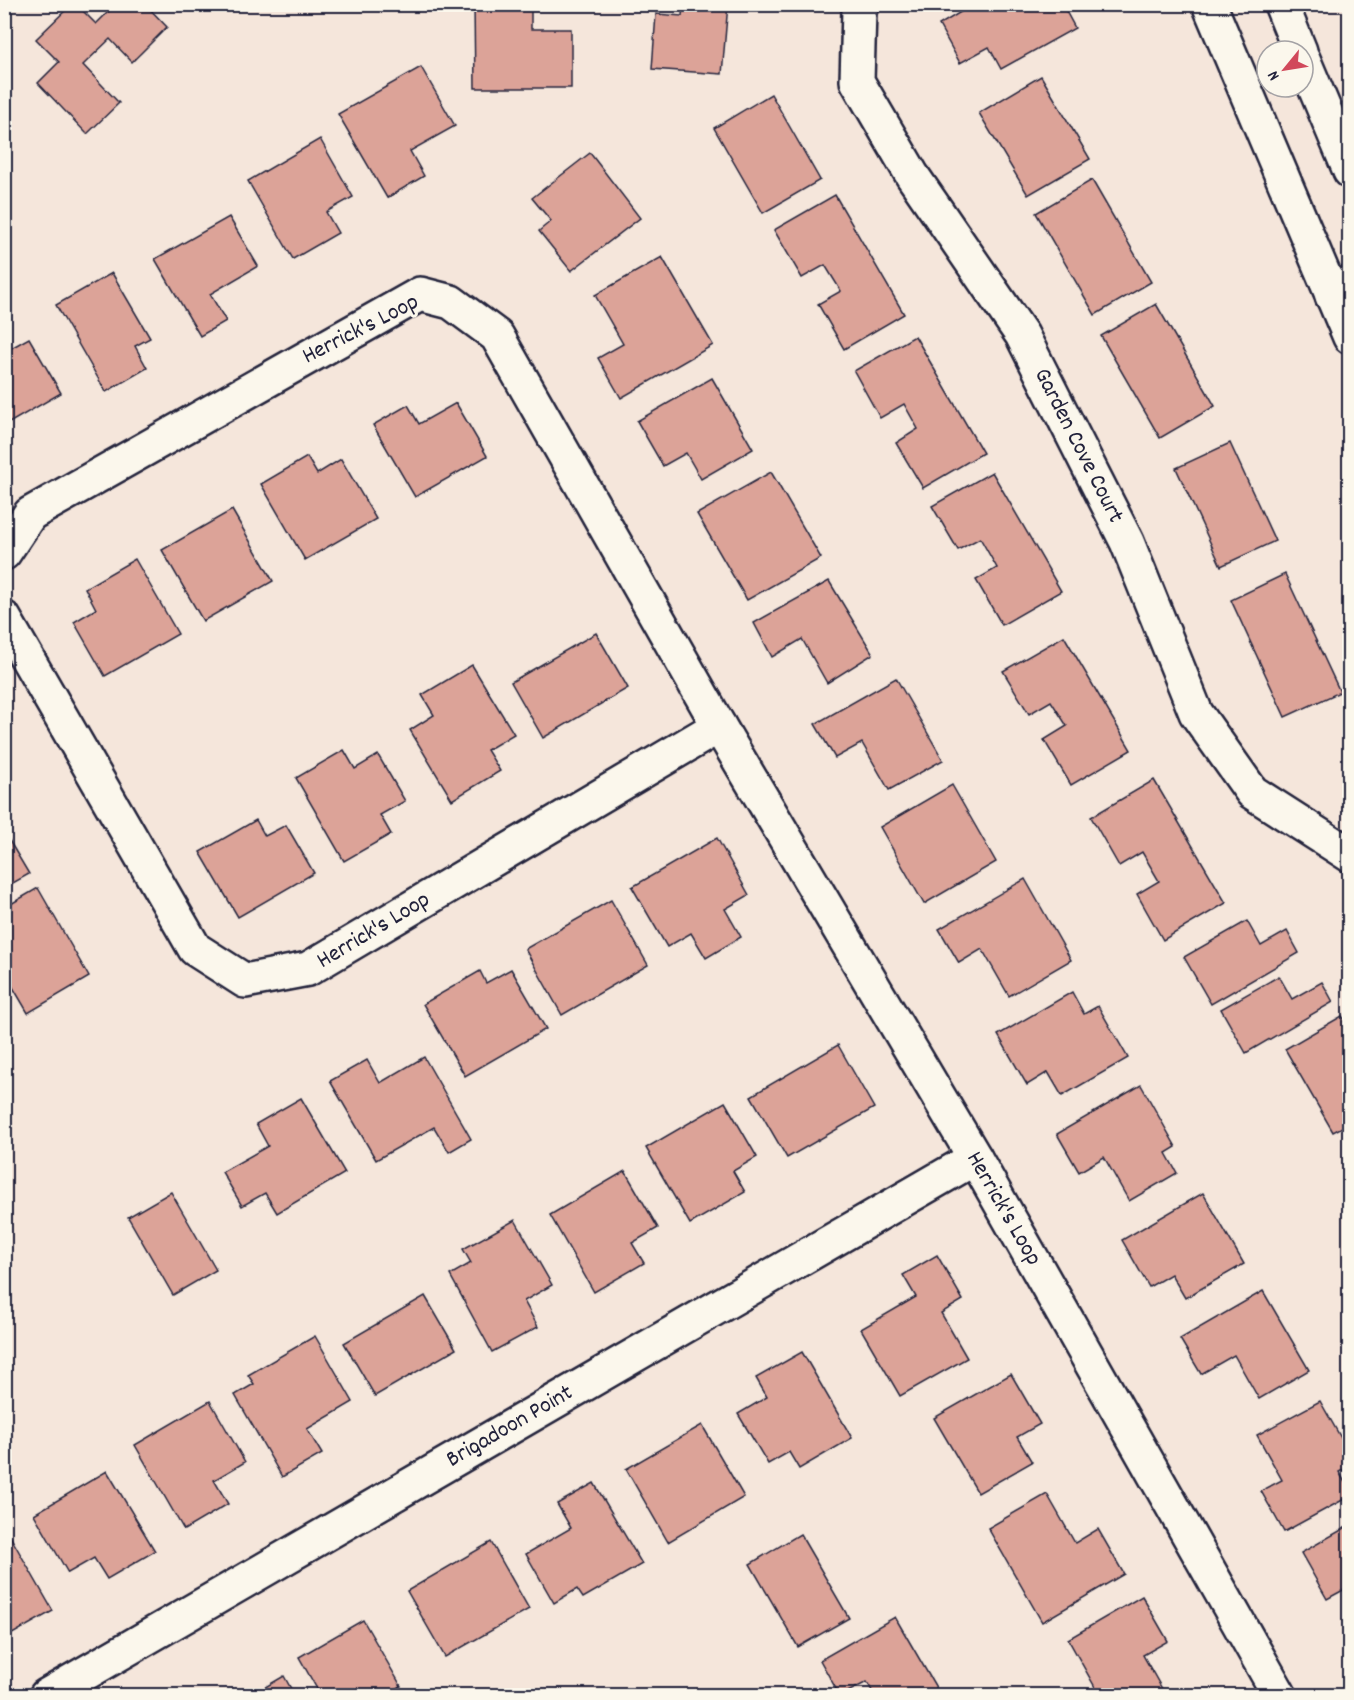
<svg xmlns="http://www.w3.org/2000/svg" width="1354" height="1700" viewBox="0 0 1354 1700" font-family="Dekko,sans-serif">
<rect width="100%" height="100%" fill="#f5e6db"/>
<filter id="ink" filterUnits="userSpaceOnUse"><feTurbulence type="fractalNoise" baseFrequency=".0167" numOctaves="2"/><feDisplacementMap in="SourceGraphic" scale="12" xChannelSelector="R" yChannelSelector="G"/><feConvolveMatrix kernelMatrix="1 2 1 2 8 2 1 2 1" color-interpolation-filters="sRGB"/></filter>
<g filter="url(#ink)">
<g fill="#dca398" stroke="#22223b" stroke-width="1.5">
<path d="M72 4H76L96 24 116 4H145L167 27 132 62 110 39 83 65 119 103 87 134 38 83 59 62 36 39Z"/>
<path d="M474 4H531V29H571V88H475Z"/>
<path d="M683 4H728L722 74 652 69 656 14 682 16Z"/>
<path d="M967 4H1062L1075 28 1001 69 989 47 960 63 939 25 969 7Z"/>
<path d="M421 67 455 126 410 151 424 176 387 198 338 114Z"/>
<path d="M1041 76 1090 159 1028 195 979 113Z"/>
<path d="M771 94 820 180 763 213 714 128Z"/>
<path d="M320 139 353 197 326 212 338 233 293 259 248 181Z"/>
<path d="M590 153 640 218 571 271 539 231 551 221 532 198Z"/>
<path d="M1092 180 1151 282 1095 315 1036 213Z"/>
<path d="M835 195 904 314 844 349 818 304 841 291 825 265 802 278 774 230Z"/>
<path d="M229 217 258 266 210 294 226 321 200 336 155 259Z"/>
<path d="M662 257 713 345 621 398 598 358 623 344 595 295Z"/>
<path d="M112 273 150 338 135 346 147 368 106 392 56 305Z"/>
<path d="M1156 304 1215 406 1160 438 1101 336Z"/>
<path d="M915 336 983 453 923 488 896 443 918 429 904 404 880 418 854 371Z"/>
<path d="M29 338 61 393 4 426V352Z"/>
<path d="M712 378 753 449 701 479 686 453 663 466 637 421Z"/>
<path d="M456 403 487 456 415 497 373 425 408 405 419 424Z"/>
<path d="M1230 443 1275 541 1221 566 1176 468Z"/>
<path d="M307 457 317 474 341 459 376 519 305 560 261 484Z"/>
<path d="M771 472 821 558 747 600 697 514Z"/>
<path d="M992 472 1061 591 1002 625 976 580 997 568 980 538 958 550 932 506Z"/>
<path d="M232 510 273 581 203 621 162 550Z"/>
<path d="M135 559 178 634 105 676 74 622 96 609 85 588Z"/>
<path d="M1285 574 1340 692 1285 717 1231 600Z"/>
<path d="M829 581 873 654 827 683 802 639 772 657 754 623Z"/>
<path d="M596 633 628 688 543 738 511 682Z"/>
<path d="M1064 636 1131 750 1071 785 1044 740 1067 726 1051 701 1029 714 1003 671Z"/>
<path d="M472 665 514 734 487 750 500 771 452 800 410 730 434 715 422 695Z"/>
<path d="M896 678 943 760 889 790 862 743 835 758 815 724Z"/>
<path d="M344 750 355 769 378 755 405 801 380 815 391 834 344 861 296 778Z"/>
<path d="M1154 780 1226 903 1163 940 1137 894 1159 881 1142 852 1119 866 1091 817Z"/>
<path d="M952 785 996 862 924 904 880 827Z"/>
<path d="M256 820 265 836 286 825 314 873 238 917 200 852Z"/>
<path d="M4 832 29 874 4 888Z"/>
<path d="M717 838 749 895 725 909 741 937 706 958 691 933 667 947 632 887Z"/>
<path d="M1025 879 1071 960 1009 996 982 949 959 963 939 929Z"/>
<path d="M38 888 89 977 28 1013 4 972V908Z"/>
<path d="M611 900 648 965 562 1015 525 949Z"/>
<path d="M1247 921 1261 946 1287 931 1299 953 1211 1004 1184 957Z"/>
<path d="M511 969 546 1029 465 1076 423 1004 480 971 486 983Z"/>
<path d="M1279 976 1292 999 1322 982 1333 1002 1246 1053 1221 1009Z"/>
<path d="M1072 992 1084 1014 1098 1006 1128 1058 1062 1096 1048 1072 1027 1085 998 1035Z"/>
<path d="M1342 1016 1350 1028V1123L1333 1132 1285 1049Z"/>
<path d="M838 1045 874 1108 787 1158 751 1096Z"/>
<path d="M424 1057 471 1139 449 1152 434 1127 376 1160 330 1081 367 1060 380 1083Z"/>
<path d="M1141 1085 1176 1147 1166 1153 1177 1173 1129 1201 1104 1157 1079 1172 1057 1134Z"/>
<path d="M301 1098 345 1173 277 1213 265 1193 242 1206 222 1172 268 1146 256 1124Z"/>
<path d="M725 1102 757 1157 733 1171 745 1192 690 1224 646 1148Z"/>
<path d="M625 1171 658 1228 632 1243 644 1263 594 1292 550 1215Z"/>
<path d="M171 1192 216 1270 173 1295 128 1217Z"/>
<path d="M1203 1193 1244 1264 1185 1298 1171 1274 1149 1287 1122 1240Z"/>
<path d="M515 1220 552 1285 524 1301 538 1327 492 1352 450 1275 471 1263 463 1249Z"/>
<path d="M937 1255 963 1300 941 1313 967 1358 900 1396 861 1329 916 1297 903 1275Z"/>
<path d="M1263 1291 1309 1370 1259 1399 1234 1355 1201 1374 1180 1339Z"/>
<path d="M425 1296 456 1349 375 1396 344 1343Z"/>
<path d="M315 1336 353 1402 307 1429 322 1454 282 1477 235 1395 254 1384 248 1375Z"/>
<path d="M802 1352 852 1438 799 1469 789 1452 768 1464 738 1414 767 1397 756 1378Z"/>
<path d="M1011 1374 1040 1424 1017 1437 1032 1462 978 1493 934 1418Z"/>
<path d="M210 1401 245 1462 214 1480 228 1504 184 1530 135 1445Z"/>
<path d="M1320 1401 1350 1454V1466L1339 1472 1350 1491V1496L1284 1532 1261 1491 1282 1480 1257 1435Z"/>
<path d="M702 1425 744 1497 668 1542 626 1469Z"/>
<path d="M107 1471 155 1551 107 1579 94 1558 68 1573 34 1514Z"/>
<path d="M594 1483 642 1564 583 1598 577 1589 554 1603 526 1554 571 1528 557 1504Z"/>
<path d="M1047 1494 1075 1543 1098 1529 1124 1574 1042 1622 988 1528Z"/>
<path d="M1350 1525V1591L1347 1588 1327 1599 1301 1553Z"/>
<path d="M800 1534 849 1618 798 1647 750 1564Z"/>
<path d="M10 1536 53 1611 7 1637 4 1632V1539Z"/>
<path d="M491 1542 529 1609 445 1657 407 1591Z"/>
<path d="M1142 1596 1168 1641 1143 1655 1166 1696H1100L1068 1639Z"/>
<path d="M895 1617 941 1696H875L867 1682 840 1696 820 1660Z"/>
<path d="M363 1620 401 1686 385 1696H321L299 1657Z"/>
<path d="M284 1676 295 1696H250Z"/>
</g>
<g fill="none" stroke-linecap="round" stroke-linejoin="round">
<defs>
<g id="street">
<path d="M862 4 859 10 857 81 912 175 1022 335 1127 542 1196 713 1252 792 1350 855"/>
<path d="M1332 296 1350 283"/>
<path d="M4 553 30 514 420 294 451 302 497 336 719 726 975 1158 1280 1696"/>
<path d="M4 618 195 949 245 981 308 969 719 726"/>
<path d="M46 1696 975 1158"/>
</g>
<g id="secondary">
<path d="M1209 4 1350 337"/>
<path d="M1281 4 1300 51"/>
<path d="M1303 59 1350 171"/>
</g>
</defs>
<use href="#street" stroke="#22223b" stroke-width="38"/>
<use href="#secondary" stroke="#22223b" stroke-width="38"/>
<use href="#street" stroke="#fbf7ec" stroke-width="33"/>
<use href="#secondary" stroke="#fbf7ec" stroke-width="33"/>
</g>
</g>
<g text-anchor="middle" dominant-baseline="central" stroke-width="6" stroke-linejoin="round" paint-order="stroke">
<g font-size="24" fill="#22223b" stroke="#fbf7ec">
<text transform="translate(361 330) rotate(-27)">Herrick's Loop</text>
<text transform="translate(1078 446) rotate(63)">Garden Cove Court</text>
<text transform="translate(374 931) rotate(-31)">Herrick's Loop</text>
<text transform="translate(1003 1209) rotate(60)">Herrick's Loop</text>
<text transform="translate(510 1427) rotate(-30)">Brigadoon Point</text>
</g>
</g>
<rect width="1354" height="1700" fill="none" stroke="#fbf7ec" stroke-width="24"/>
<rect x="12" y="12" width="1330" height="1676" fill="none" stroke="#22223b" stroke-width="2" filter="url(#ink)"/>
<g transform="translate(1285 69) rotate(240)"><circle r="28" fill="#fbf7ec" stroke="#a4a2a5" stroke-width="1.5"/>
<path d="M0-4.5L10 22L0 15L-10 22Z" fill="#d1495b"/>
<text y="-9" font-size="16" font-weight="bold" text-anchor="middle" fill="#22223b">N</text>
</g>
</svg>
